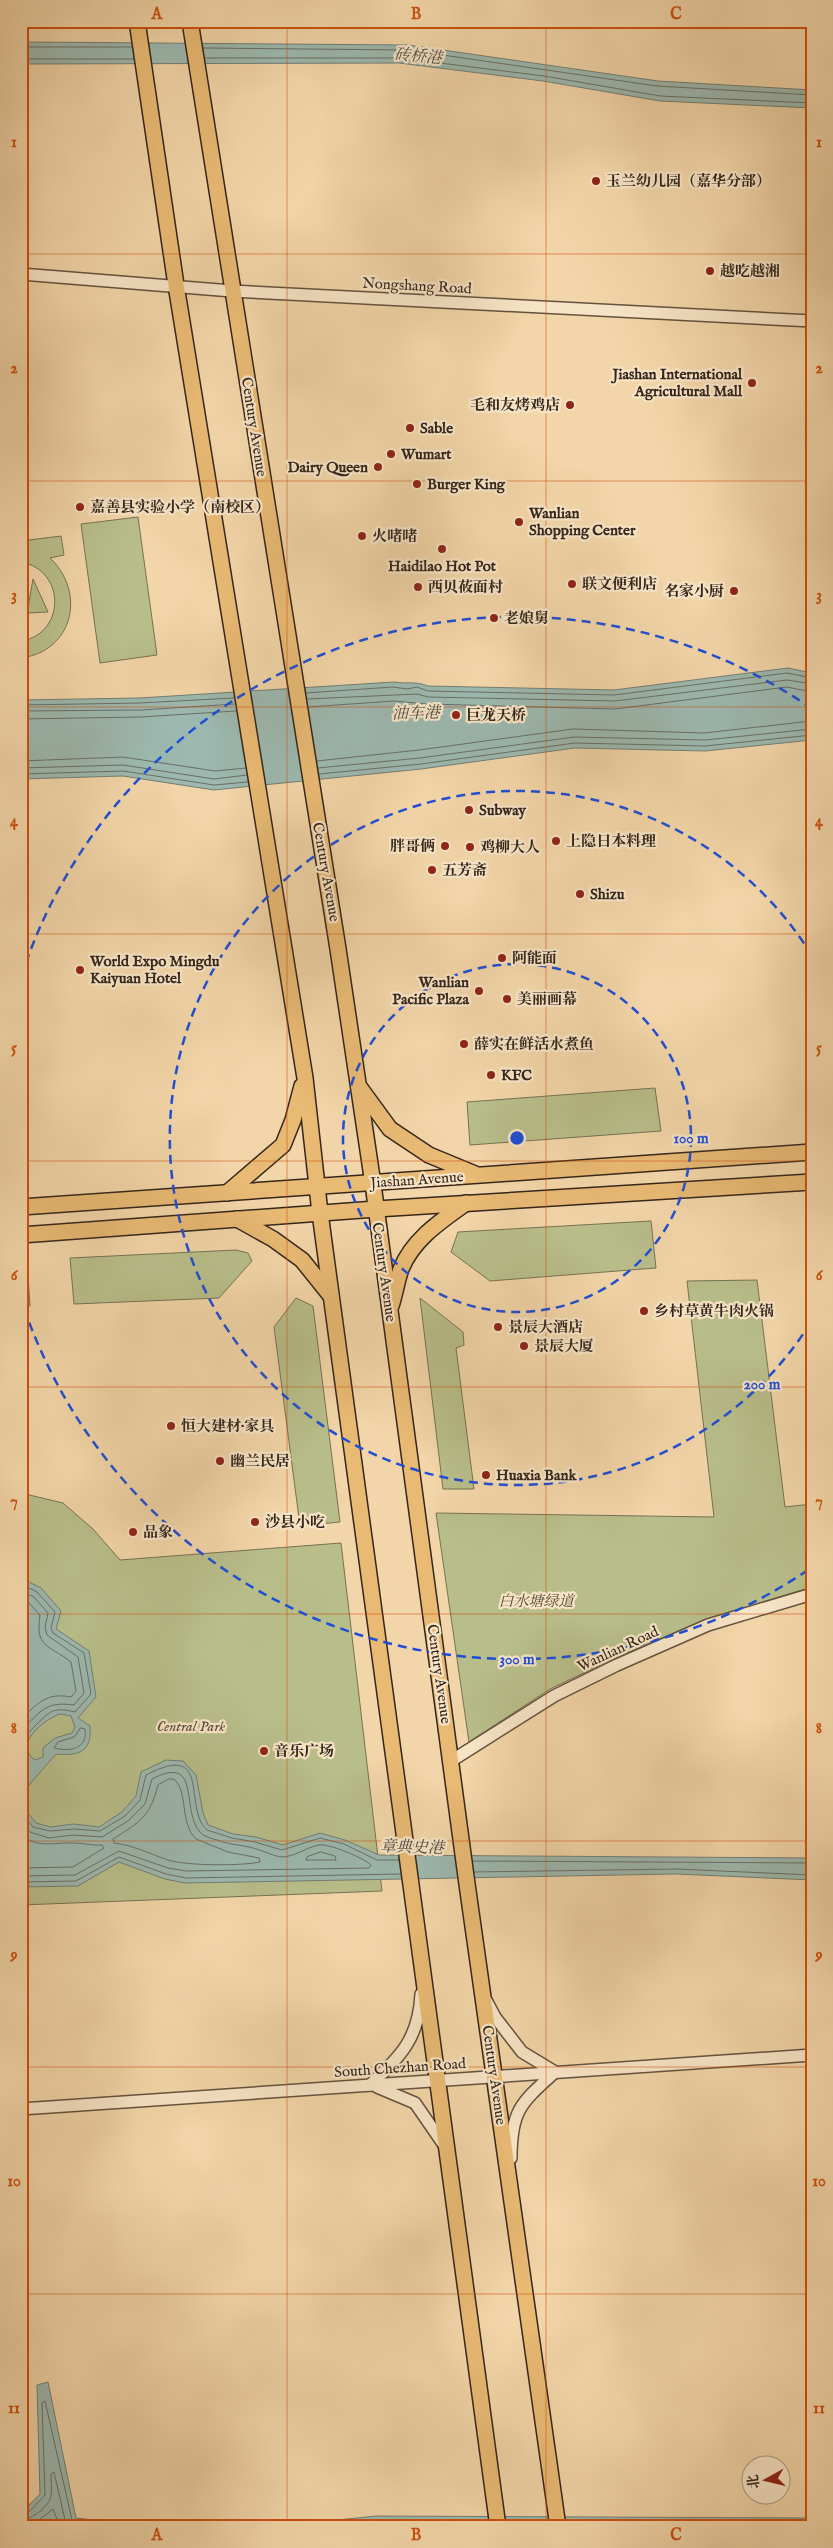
<svg xmlns="http://www.w3.org/2000/svg" width="833" height="2548" viewBox="0 0 833 2548" font-family="'IM FELL English','Noto Serif SC',serif">
<rect width="100%" height="100%" fill="#f2d5a8"/>
<filter id="stains"><feTurbulence type="fractalNoise" baseFrequency=".004" numOctaves="4"/><feColorMatrix values="0 0 0 0 .2 0 0 0 0 .09 0 0 0 0 .02 0 0 0 .5 -.17"/></filter>
<radialGradient id="worn" r=".72"><stop offset=".6" stop-color="#630" stop-opacity="0"/><stop offset="1" stop-color="#630" stop-opacity=".3"/></radialGradient>
<g fill="#b8be8a" stroke="#767253">
<path d="M138 517 157 655 100 663 81 524Z"/>
<path d="M61 536 64 555 50 558C86 592 74 651 21 658V641C66 634 66 570 21 562V541Z"/>
<path d="M33 579 48 612 27 613Z"/>
<path d="M655 1088 661 1131 470 1145 467 1102Z"/>
<path d="M651 1221 656 1268 490 1281 451 1252 458 1232Z"/>
<path d="M236 1250 248 1253 252 1261 219 1298 74 1304 70 1258Z"/>
<path d="M27 1260 30 1306H21V1261Z"/>
<path d="M757 1280 785 1507 812 1504V1587L705 1620 615 1658 550 1689 469 1742 436 1513 714 1517 687 1281Z"/>
<path d="M296 1298 313 1306 340 1522 300 1526 274 1327Z"/>
<path d="M420 1298 463 1332 464 1345 456 1348 474 1489H443Z"/>
<path d="M21 1493 63 1503 93 1529 120 1560 341 1543 382 1891 21 1905Z"/>
</g>
<g fill="#9cb8af" stroke="#727e74" fill-rule="evenodd">
<path d="M21 27 26 42 408 45 658 81 812 90V108L660 101 543 81 399 63 21 64Z"/>
<path d="M788 668 812 673V740L705 751 575 748 421 769 214 790 123 776 21 779V700L140 698 394 682C406 684 416 681 428 686L614 690Z"/>
<path d="M21 1578 41 1588 61 1611 56 1629 89 1651 96 1697 78 1718 90 1726C92 1752 79 1756 56 1754L23 1792V1807L36 1823 51 1827 73 1824 99 1827 122 1812 136 1796 141 1772 166 1760 183 1761 196 1775 203 1813 208 1825 233 1834 256 1837 283 1845 320 1833 345 1840 379 1855 812 1858V1880L676 1874 185 1883 165 1879 119 1862 78 1886 21 1887ZM60 1714 71 1716 75 1727 72 1733 55 1738 43 1748V1757L35 1760C12 1744 45 1719 60 1714Z"/>
<path d="M48 2382 76 2518 154 2527H21V2509H25L40 2494 37 2385Z"/>
<path d="M376 2516 812 2518V2527H269Z"/>
</g>
<g fill="none" stroke-linecap="round" stroke-linejoin="round">
<g stroke="#686f66" stroke-width="1">
<path d="M21 43 27 47H132"/>
<path d="M203 48 408 50 657 86 812 95"/>
<path d="M205 58H400L544 76 660 96 812 103"/>
<path d="M21 59H134"/>
<path d="M306 693 393 687 407 689 417 687 428 691 614 695 787 673 812 678"/>
<path d="M307 699 417 694 428 697 615 701 787 680 812 684"/>
<path d="M21 705 140 703 234 698"/>
<path d="M308 707 393 701 427 704 615 709 787 687 812 692"/>
<path d="M21 711 141 710 235 704"/>
<path d="M21 719 141 717 236 711"/>
<path d="M21 761 123 757 215 771 246 768"/>
<path d="M317 761 419 750 573 729 704 733 812 721"/>
<path d="M21 768 123 765 214 779 247 775"/>
<path d="M318 768 420 758 574 737 705 740 812 729"/>
<path d="M21 774 123 771 214 785 248 782"/>
<path d="M319 774 421 764 575 743 705 746 812 735"/>
<path d="M21 1584 37 1592 55 1612 51 1628 53 1633 84 1653 91 1694 75 1712C54 1707 51 1710 36 1725 29 1732 25 1735 21 1744"/>
<path d="M21 1591 34 1597 48 1613 45 1627 47 1635 78 1657 84 1693 74 1705C44 1701 41 1712 21 1730"/>
<path d="M21 1599 29 1603 40 1615C35 1648 48 1644 71 1662L76 1691 71 1697C45 1692 38 1704 21 1719"/>
<path d="M81 1728 85 1729C88 1749 70 1752 54 1748L58 1742 74 1737Z"/>
<path d="M169 1779H174C189 1793 179 1822 196 1839L228 1852 259 1858 260 1862C241 1866 187 1866 168 1860 150 1854 133 1845 114 1843L113 1839C140 1822 150 1817 158 1785Z"/>
<path d="M21 1813 33 1827 50 1831 74 1829 100 1831 125 1816 140 1800 146 1775C213 1740 182 1808 207 1830L232 1838 255 1842 282 1850 320 1838 344 1844 377 1860H399"/>
<path d="M21 1823 30 1832 49 1838 73 1835 102 1837 128 1821 145 1804 152 1779C201 1754 181 1807 199 1831 204 1838 216 1839 223 1842 233 1845 243 1845 253 1848 262 1850 272 1856 282 1857 294 1857 307 1847 319 1845 328 1843 364 1858 371 1865L369 1868 186 1871 168 1868 119 1851 75 1875 21 1876"/>
<path d="M21 1835C37 1849 56 1842 74 1843 84 1843 93 1846 102 1845L104 1848 73 1867 21 1868"/>
<path d="M321 1852 335 1856 336 1860H306L307 1857Z"/>
<path d="M473 1861 812 1863"/>
<path d="M474 1872 676 1869 812 1875"/>
<path d="M21 1882 76 1881 119 1857 166 1874 186 1878 401 1874"/>
<path d="M21 2514 29 2512 45 2495 42 2403 45 2401 72 2520 76 2523 109 2527"/>
<path d="M21 2520C32 2520 50 2506 51 2495 52 2488 51 2481 51 2474L54 2472 65 2520 70 2527"/>
<path d="M566 2522 812 2523"/>
<path d="M30 2527 53 2509 60 2527"/>
<path d="M317 2527 376 2521 488 2522"/>
</g>
<defs>
<g id="minor">
<path d="M21 274 232 291 812 321"/>
<path d="M451 1761 554 1696 617 1665 708 1625 812 1594"/>
<path d="M486 2000 495 2017 522 2052 555 2072C521 2103 511 2110 511 2158"/>
<path d="M370 2085C401 2056 419 2038 421 1994"/>
<path d="M377 2087 415 2103 446 2148"/>
<path d="M21 2109 812 2055"/>
</g>
<g id="major">
<path d="M137 21 176 285 305 1078 320 1213 498 2527"/>
<path d="M190 21 338 949 373 1184 467 1884 558 2527"/>
<path d="M360 1088 390 1129 429 1155 475 1174"/>
<path d="M227 1193 283 1145 293 1120 302 1086"/>
<path d="M21 1207 812 1152"/>
<path d="M237 1219 273 1239 302 1260 331 1296"/>
<path d="M21 1235 376 1209 812 1182"/>
<path d="M391 1306C395 1294 397 1280 401 1269 413 1239 441 1221 466 1203"/>
</g>
</defs>
<use href="#minor" stroke="#64523f" stroke-width="14"/>
<use href="#major" stroke="#34261c" stroke-width="18"/>
<use href="#minor" stroke="#f7e4c6" stroke-width="11"/>
<use href="#major" stroke="#e9ba74" stroke-width="15"/>
</g>
<path fill="none" stroke="#cd510e" stroke-width="1" stroke-opacity="0.55" d="M287 21V2527M546 21V2527M21 254H812M21 481H812M21 707H812M21 934H812M21 1161H812M21 1387H812M21 1614H812M21 1841H812M21 2067H812M21 2294H812"/>
<g fill="none" stroke="#1d4ed8" stroke-width="2.5" stroke-dasharray="9 6">
<circle cx="517" cy="1138" r="174"/>
<path d="M811 1322A347 347 0 1 1 811 954"/>
<path d="M808 1570A521 521 0 0 1 21 1299M21 977A521 521 0 0 1 808 706"/>
</g>
<g fill="#8f2418" stroke="#f7e4c6" stroke-width="2">
<circle cx="596" cy="181" r="5"/>
<circle cx="710" cy="271" r="5"/>
<circle cx="752" cy="383" r="5"/>
<circle cx="570" cy="405" r="5"/>
<circle cx="410" cy="428" r="5"/>
<circle cx="391" cy="454" r="5"/>
<circle cx="378" cy="467" r="5"/>
<circle cx="417" cy="484" r="5"/>
<circle cx="80" cy="507" r="5"/>
<circle cx="519" cy="522" r="5"/>
<circle cx="362" cy="536" r="5"/>
<circle cx="442" cy="549" r="5"/>
<circle cx="572" cy="584" r="5"/>
<circle cx="418" cy="587" r="5"/>
<circle cx="734" cy="591" r="5"/>
<circle cx="494" cy="618" r="5"/>
<circle cx="456" cy="715" r="5"/>
<circle cx="469" cy="810" r="5"/>
<circle cx="556" cy="841" r="5"/>
<circle cx="445" cy="846" r="5"/>
<circle cx="470" cy="847" r="5"/>
<circle cx="432" cy="870" r="5"/>
<circle cx="580" cy="894" r="5"/>
<circle cx="502" cy="958" r="5"/>
<circle cx="80" cy="970" r="5"/>
<circle cx="479" cy="991" r="5"/>
<circle cx="507" cy="999" r="5"/>
<circle cx="464" cy="1044" r="5"/>
<circle cx="491" cy="1075" r="5"/>
<circle cx="644" cy="1311" r="5"/>
<circle cx="498" cy="1327" r="5"/>
<circle cx="524" cy="1346" r="5"/>
<circle cx="171" cy="1426" r="5"/>
<circle cx="220" cy="1461" r="5"/>
<circle cx="486" cy="1475" r="5"/>
<circle cx="255" cy="1522" r="5"/>
<circle cx="133" cy="1532" r="5"/>
<circle cx="264" cy="1751" r="5"/>
</g>
<g text-anchor="middle" dominant-baseline="central" stroke-width="4.5" stroke-linejoin="round" paint-order="stroke">
<g font-size="15" font-weight="bold" fill="#34261c" stroke="#f7e4c6" text-anchor="start">
<text x="606" y="181">玉兰幼儿园（嘉华分部）</text>
<text x="720" y="271">越吃越湘</text>
<text x="742" y="374" text-anchor="end">Jiashan International<tspan x="742" dy="17">Agricultural Mall</tspan></text>
<text x="560" y="405" text-anchor="end">毛和友烤鸡店</text>
<text x="420" y="428">Sable</text>
<text x="401" y="454">Wumart</text>
<text x="368" y="467" text-anchor="end">Dairy Queen</text>
<text x="427" y="484">Burger King</text>
<text x="90" y="507">嘉善县实验小学（南校区）</text>
<text x="529" y="513">Wanlian<tspan x="529" dy="17">Shopping Center</tspan></text>
<text x="372" y="536">火啫啫</text>
<text x="442" y="566" text-anchor="middle">Haidilao Hot Pot</text>
<text x="582" y="584">联文便利店</text>
<text x="428" y="587">西贝莜面村</text>
<text x="724" y="591" text-anchor="end">名家小厨</text>
<text x="504" y="618">老娘舅</text>
<text x="466" y="715">巨龙天桥</text>
<text x="479" y="810">Subway</text>
<text x="566" y="841">上隐日本料理</text>
<text x="435" y="846" text-anchor="end">胖哥俩</text>
<text x="480" y="847">鸡柳大人</text>
<text x="442" y="870">五芳斋</text>
<text x="590" y="894">Shizu</text>
<text x="512" y="958">阿能面</text>
<text x="90" y="961">World Expo Mingdu<tspan x="90" dy="17">Kaiyuan Hotel</tspan></text>
<text x="469" y="982" text-anchor="end">Wanlian<tspan x="469" dy="17">Pacific Plaza</tspan></text>
<text x="517" y="999">美丽画幕</text>
<text x="474" y="1044">薛实在鲜活水煮鱼</text>
<text x="501" y="1075">KFC</text>
<text x="654" y="1311">乡村草黄牛肉火锅</text>
<text x="508" y="1327">景辰大酒店</text>
<text x="534" y="1346">景辰大厦</text>
<text x="181" y="1426">恒大建材·家具</text>
<text x="230" y="1461">幽兰民居</text>
<text x="496" y="1475">Huaxia Bank</text>
<text x="265" y="1522">沙县小吃</text>
<text x="143" y="1532">品象</text>
<text x="274" y="1751">音乐广场</text>
</g>
<g font-size="15" fill="#34261c" stroke="#f7e4c6">
<text transform="translate(417 286) rotate(3)">Nongshang Road</text>
<text transform="translate(254 427) rotate(81)">Century Avenue</text>
<text transform="translate(326 872) rotate(80)">Century Avenue</text>
<text transform="translate(417 1180) rotate(-4)">Jiashan Avenue</text>
<text transform="translate(384 1272) rotate(82)">Century Avenue</text>
<text transform="translate(618 1649) rotate(-25)">Wanlian Road</text>
<text transform="translate(439 1674) rotate(82)">Century Avenue</text>
<text transform="translate(400 2068) rotate(-4)">South Chezhan Road</text>
<text transform="translate(494 2075) rotate(82)">Century Avenue</text>
</g>
<g font-size="15" font-style="italic" fill="#554c38" stroke="#f7e4c6">
<text x="536" y="1601">白水塘绿道</text>
<text x="191" y="1726">Central Park</text>
</g>
<g font-size="16" font-style="italic" fill="#4e4a41" stroke="#f7e4c6">
<text transform="translate(418 57) rotate(5)">砖桥港</text>
<text transform="translate(416 714) rotate(-1)">油车港</text>
<text transform="translate(412 1848) rotate(2)">章典史港</text>
</g>
</g>
<circle cx="517" cy="1138" r="8" fill="#1d4ed8" stroke="#f7e4c6" stroke-width="2.5"/>
<g font-size="15" text-anchor="middle" font-weight="bold" fill="#1d4ed8" stroke="#f7e4c6" stroke-width="4.5" stroke-linejoin="round" paint-order="stroke">
<text x="691" y="1143">100 m</text>
<text x="762" y="1389">200 m</text>
<text x="517" y="1664">300 m</text>
</g>
<rect width="833" height="2548" fill="none" stroke="#f2d5a8" stroke-width="55"/>
<g transform="translate(766 2480) rotate(262)"><circle r="24" fill="#f7e4c6" stroke="#a99882"/>
<path d="M0-4L9 19L0 12L-9 19Z" fill="#8f2418"/>
<text y="-8" font-size="14" font-weight="bold" text-anchor="middle" fill="#34261c">北</text>
</g>
<rect x="28" y="28" width="778" height="2492" fill="none" stroke="#cd510e" stroke-width="2"/>
<g font-size="16" text-anchor="middle" font-weight="bold" fill="#cd510e">
<text x="157" y="19">A</text>
<text x="416" y="19">B</text>
<text x="676" y="19">C</text>
<text x="14" y="147">1</text>
<text x="819" y="147">1</text>
<text x="14" y="373">2</text>
<text x="819" y="373">2</text>
<text x="14" y="600">3</text>
<text x="819" y="600">3</text>
<text x="14" y="826">4</text>
<text x="819" y="826">4</text>
<text x="14" y="1053">5</text>
<text x="819" y="1053">5</text>
<text x="14" y="1280">6</text>
<text x="819" y="1280">6</text>
<text x="14" y="1506">7</text>
<text x="819" y="1506">7</text>
<text x="14" y="1733">8</text>
<text x="819" y="1733">8</text>
<text x="14" y="1960">9</text>
<text x="819" y="1960">9</text>
<text x="14" y="2186">10</text>
<text x="819" y="2186">10</text>
<text x="14" y="2413">11</text>
<text x="819" y="2413">11</text>
<text x="157" y="2540">A</text>
<text x="416" y="2540">B</text>
<text x="676" y="2540">C</text>
</g>
<rect width="100%" height="100%" filter="url(#stains)"/>
<rect width="100%" height="100%" fill="url(#worn)"/>
</svg>
